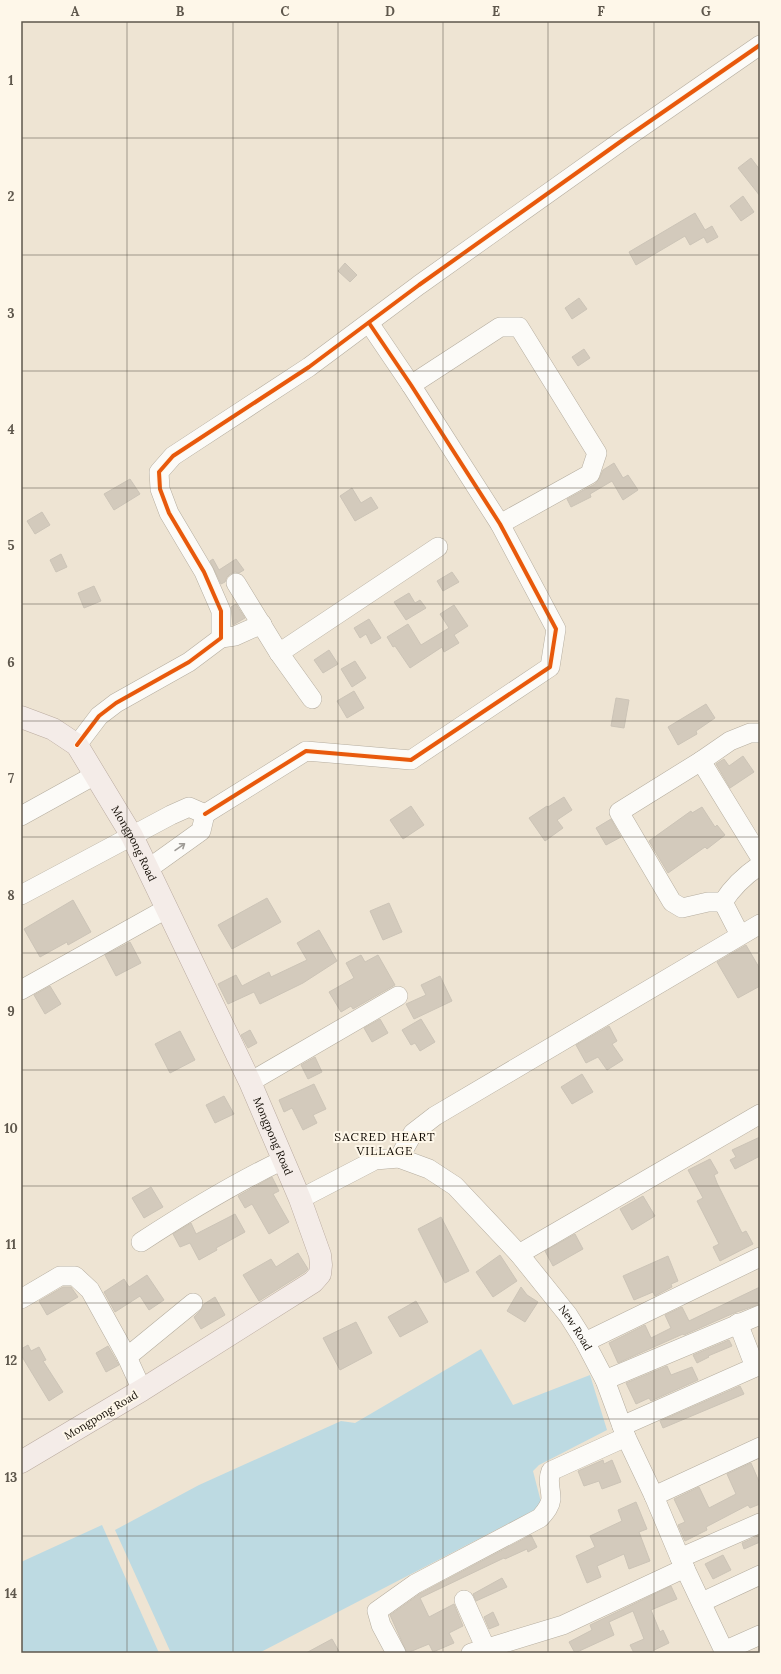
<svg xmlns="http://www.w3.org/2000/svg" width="781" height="1674" viewBox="0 0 781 1674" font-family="Lora,serif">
<rect width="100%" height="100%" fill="#eee4d3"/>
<g fill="#bddae2">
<path d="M481 1349 513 1405 590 1375 607 1430 539 1465 533 1471 542 1506 259 1653H171L115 1530 199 1485 341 1421 355 1423Z"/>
<path d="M102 1525 159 1653H21V1562Z"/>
</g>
<g fill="#d3cabc" stroke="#ccc4b7">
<path d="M751 158 760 170V196L738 168Z"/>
<path d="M743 196 754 212 741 221 730 206Z"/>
<path d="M695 213 705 230 712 226 718 237 707 243 704 237 690 245 685 236 636 265 629 252Z"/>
<path d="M345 263 357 275 350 282 338 271Z"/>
<path d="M579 298 587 309 572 319 565 308Z"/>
<path d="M584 349 590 358 578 366 572 357Z"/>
<path d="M614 463 623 478 628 475 638 490 623 500 612 481 590 494 591 497 571 507 567 499 595 484 600 477 603 470Z"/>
<path d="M130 479 140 494 114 510 104 494Z"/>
<path d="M352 488 361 503 371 497 378 508 355 521 340 496Z"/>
<path d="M42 512 50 525 35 534 27 521Z"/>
<path d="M61 554 67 567 56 572 50 560Z"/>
<path d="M213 559 219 570 236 559 244 570 239 573 235 572 230 574 227 577 225 582 221 584 210 561Z"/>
<path d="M452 572 459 582 443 591 437 581Z"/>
<path d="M94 586 101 601 84 608 78 593Z"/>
<path d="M409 593 415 603 420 600 426 608 406 620 394 602Z"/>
<path d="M236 604 245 618 233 625 231 607Z"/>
<path d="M454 605 468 626 454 635 459 643 444 652 442 647 410 668 395 646 393 647 387 637 408 624 421 645 449 628 440 614Z"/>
<path d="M369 619 381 638 371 644 366 634 360 638 354 628Z"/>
<path d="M329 650 338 664 323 673 314 660Z"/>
<path d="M355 661 366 678 352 687 341 669Z"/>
<path d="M354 691 364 708 347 718 337 701Z"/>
<path d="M616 698 629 700 624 728 611 726Z"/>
<path d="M706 704 715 718 696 731 697 734 678 745 668 727Z"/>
<path d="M743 756 754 772 730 788 716 764 724 759 729 766Z"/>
<path d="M564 797 572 810 557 820 563 828 545 841 529 818 547 806 548 807Z"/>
<path d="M411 806 424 825 403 839 390 820Z"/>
<path d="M702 807 715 827 717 825 725 835 707 849 705 847 668 873 649 841 691 811 692 813Z"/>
<path d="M611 819 621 837 606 845 596 828Z"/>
<path d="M267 898 281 922 232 949 218 925Z"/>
<path d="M73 900 91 932 68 945 67 942 40 957 24 929Z"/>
<path d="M389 903 402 932 383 940 370 911Z"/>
<path d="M319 930 337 961 303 983 260 1004 254 992 228 1004 218 984 236 975 242 986 269 972 271 977 307 960 297 943Z"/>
<path d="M130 942 141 963 116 976 105 955Z"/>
<path d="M746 945 760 969V986L738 998 717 962Z"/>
<path d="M361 955 365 962 378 955 395 985 353 1009 351 1006 341 1012 329 992 354 978 346 963Z"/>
<path d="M440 976 452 1001 414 1019 406 1004 426 995 421 985Z"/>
<path d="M50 986 61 1004 45 1014 34 995Z"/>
<path d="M380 1019 388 1033 372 1042 364 1028Z"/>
<path d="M421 1019 435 1042 420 1051 415 1043 411 1045 402 1030Z"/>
<path d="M609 1026 617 1041 612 1044 623 1060 607 1070 598 1057 586 1063 576 1045Z"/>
<path d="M250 1030 257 1043 248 1048 241 1035Z"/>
<path d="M180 1031 195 1060 170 1073 155 1044Z"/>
<path d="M315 1057 322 1072 308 1079 301 1065Z"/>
<path d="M582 1074 593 1092 572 1104 561 1087Z"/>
<path d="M314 1084 326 1109 313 1115 317 1123 303 1130 292 1108 284 1112 279 1100Z"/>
<path d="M224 1096 234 1114 215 1123 206 1105Z"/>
<path d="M760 1137V1156L735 1169 730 1160 736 1157 732 1150Z"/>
<path d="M710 1159 718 1173 714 1175 717 1183 742 1233 746 1231 753 1244 720 1261 713 1247 719 1244 697 1201 703 1198 688 1170Z"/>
<path d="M272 1177 279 1191 273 1194 289 1222 269 1234 252 1204 245 1208 238 1196Z"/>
<path d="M151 1187 163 1207 144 1218 132 1198Z"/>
<path d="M643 1196 655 1216 632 1230 620 1209Z"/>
<path d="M235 1214 245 1232 216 1248 217 1250 199 1260 190 1243 180 1247 173 1234 191 1223 196 1234Z"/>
<path d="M441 1217 469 1271 445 1283 418 1229Z"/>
<path d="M575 1234 583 1249 553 1266 545 1251Z"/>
<path d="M298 1253 308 1269 305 1272 259 1301 243 1275 271 1259 276 1267Z"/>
<path d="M500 1255 517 1281 493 1297 476 1272Z"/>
<path d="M668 1256 678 1281 671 1284 672 1287 655 1296 653 1292 634 1300 623 1276Z"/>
<path d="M147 1275 164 1300 149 1310 140 1296 115 1312 104 1292 124 1279 129 1287Z"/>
<path d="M63 1287H71L78 1297 47 1315 39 1301Z"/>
<path d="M521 1287 527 1295 538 1302 525 1322 507 1311Z"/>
<path d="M760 1287V1304L734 1313 684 1335 683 1334 618 1363 609 1343 645 1325 651 1338 671 1328 665 1315 682 1307 689 1321Z"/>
<path d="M215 1297 225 1315 201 1329 194 1317 200 1311 204 1304Z"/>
<path d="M416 1301 428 1322 400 1337 388 1317Z"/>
<path d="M356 1322 372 1353 340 1370 323 1338Z"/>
<path d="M729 1340 732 1346 708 1356 709 1357 697 1363 693 1355Z"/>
<path d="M28 1345 31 1351 39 1347 46 1360 43 1361 63 1392 49 1401 21 1355V1349Z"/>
<path d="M108 1346 119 1365 106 1372 96 1353Z"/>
<path d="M667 1366 671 1375 692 1367 698 1380 651 1401 649 1398 636 1404 626 1383Z"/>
<path d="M740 1386 744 1394 663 1428 660 1421Z"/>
<path d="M603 1460 604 1464 612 1460 621 1482 602 1489 599 1481 584 1486 578 1471Z"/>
<path d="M751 1463 760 1484V1504L750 1508 748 1505 706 1527 707 1530 685 1541 678 1525 685 1522 674 1499 699 1487 709 1508 736 1494 727 1474Z"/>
<path d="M636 1502 647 1529 639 1532 650 1561 629 1569 624 1554 597 1566 601 1577 587 1583 576 1556 595 1547 590 1536 622 1521 618 1510Z"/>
<path d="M531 1535 537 1547 528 1552 527 1549 505 1559 504 1558 420 1598 429 1617 454 1604 463 1626 449 1633 454 1643 433 1652 429 1644 407 1653 390 1615 421 1593Z"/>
<path d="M760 1535V1542L744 1549 742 1543Z"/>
<path d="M723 1555 731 1570 713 1579 705 1564Z"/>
<path d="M502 1578 507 1587 476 1601 473 1594Z"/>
<path d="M671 1586 677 1599 651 1610 660 1632 663 1630 669 1643 648 1653H634L630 1645 644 1639 633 1611 609 1622 614 1635 575 1653 569 1642 592 1630 590 1625Z"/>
<path d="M493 1612 499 1625 489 1629 484 1617Z"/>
<path d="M332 1639 340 1653H306Z"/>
</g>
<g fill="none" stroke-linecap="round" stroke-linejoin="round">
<defs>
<g id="minor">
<path d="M411 385 500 327H519L597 453 590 474 500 524"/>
<path d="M236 583 279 653 312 699"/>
<path d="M221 638 235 636 262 624"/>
<path d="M279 653 438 547"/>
<path d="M77 745 99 716 116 703 189 662 221 638V611L204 572 169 513 160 489 159 472 173 456 309 367 419 285 627 137 760 45"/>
<path d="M701 761 760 857"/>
<path d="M205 814 306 751 411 760 550 667 556 629 500 524 411 385 369 323"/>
<path d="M21 816 95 775"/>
<path d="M21 895 171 815 189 807 205 814 201 831 148 869"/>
<path d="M723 902H708L682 908 672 902 619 812 701 761 730 741 750 733H760"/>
<path d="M740 935 723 902C733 886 744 876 760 865"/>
<path d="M21 990 166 909"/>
<path d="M250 1082 398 996"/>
<path d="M399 1158 413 1133 435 1116 760 924"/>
<path id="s1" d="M300 1199 375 1160 399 1158 429 1169 455 1186 519 1254 568 1315 585 1342 605 1380 626 1437 654 1496 680 1558 725 1653"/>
<path d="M141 1242C187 1212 233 1184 283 1160"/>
<path d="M519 1254 760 1114"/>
<path d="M21 1299 60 1276H75L90 1290 127 1357 142 1390"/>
<path d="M738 1323 755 1367"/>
<path d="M585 1342 760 1257"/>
<path d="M127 1357 193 1303"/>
<path d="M605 1380 760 1315"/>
<path d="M622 1426 760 1365"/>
<path d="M654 1496 760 1447"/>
<path d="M680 1558 760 1523"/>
<path d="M464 1600 486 1649"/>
<path d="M702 1602 760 1575"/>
<path d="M724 1651 760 1635"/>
<path d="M396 1653 381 1625 377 1611 415 1584 540 1518C545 1512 550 1507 551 1499 551 1488 547 1481 551 1471L626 1437"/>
<path d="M471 1653 563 1625 685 1568"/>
</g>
<g id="major">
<path id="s2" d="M21 717 53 729 77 745 132 836 250 1082 300 1199 320 1255 321 1265 320 1274 313 1282 142 1390 21 1462"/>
</g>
</defs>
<use href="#minor" stroke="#b5ad9f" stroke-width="20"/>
<use href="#major" stroke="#baaba0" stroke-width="23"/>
<use href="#minor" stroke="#fcfbf8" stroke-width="19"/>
<use href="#major" stroke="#f4ece8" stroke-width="22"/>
<defs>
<g id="cycleway">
<path d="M77 745 99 716 116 703 189 662 221 638V611L204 572 169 513 160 489 159 472 173 456 309 367 419 285 627 137 760 45"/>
<path d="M205 814 306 751 411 760 550 667 556 629 500 524 411 385 369 323"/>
</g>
</defs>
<use href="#cycleway" stroke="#fef7e9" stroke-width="6"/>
<use href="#cycleway" stroke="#e8590c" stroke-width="4"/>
</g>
<defs><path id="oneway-shaft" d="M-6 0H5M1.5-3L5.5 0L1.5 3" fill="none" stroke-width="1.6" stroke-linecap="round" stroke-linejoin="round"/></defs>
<use stroke="#9e9b96" href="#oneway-shaft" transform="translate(180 847) rotate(-35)"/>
<path fill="none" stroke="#5e574c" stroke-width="1" stroke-opacity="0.55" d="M127 21V1653M233 21V1653M338 21V1653M443 21V1653M548 21V1653M654 21V1653M21 138H760M21 255H760M21 371H760M21 488H760M21 604H760M21 721H760M21 837H760M21 953H760M21 1070H760M21 1186H760M21 1303H760M21 1419H760M21 1536H760"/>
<g text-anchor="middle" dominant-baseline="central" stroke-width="4" stroke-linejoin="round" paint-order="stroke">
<g font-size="11" fill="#110b03" stroke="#fef7e9">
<text stroke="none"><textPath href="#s2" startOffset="177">Mongpong Road</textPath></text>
<text stroke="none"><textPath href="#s2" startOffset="501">Mongpong Road</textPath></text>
<text stroke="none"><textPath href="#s1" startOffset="358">New Road</textPath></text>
<text transform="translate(101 1415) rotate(-31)">Mongpong Road</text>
</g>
<g font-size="12" letter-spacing="1" fill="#110b03" stroke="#fef7e9">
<text x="385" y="1136">SACRED HEART<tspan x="385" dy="14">VILLAGE</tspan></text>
</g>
</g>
<rect width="781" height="1674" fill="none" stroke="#fef7e9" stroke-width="44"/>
<rect x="22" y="22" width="737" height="1630" fill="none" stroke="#5e574c" stroke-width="1.5"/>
<g font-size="13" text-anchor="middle" font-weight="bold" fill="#5e574c">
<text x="75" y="16">A</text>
<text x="180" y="16">B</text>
<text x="285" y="16">C</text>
<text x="390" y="16">D</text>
<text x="496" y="16">E</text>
<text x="601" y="16">F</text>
<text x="706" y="16">G</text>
<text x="11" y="85">1</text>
<text x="11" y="201">2</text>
<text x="11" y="318">3</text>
<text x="11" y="434">4</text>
<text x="11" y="550">5</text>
<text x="11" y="667">6</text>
<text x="11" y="783">7</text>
<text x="11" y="900">8</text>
<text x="11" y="1016">9</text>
<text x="11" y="1133">10</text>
<text x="11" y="1249">11</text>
<text x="11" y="1365">12</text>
<text x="11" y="1482">13</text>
<text x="11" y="1598">14</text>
</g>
</svg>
